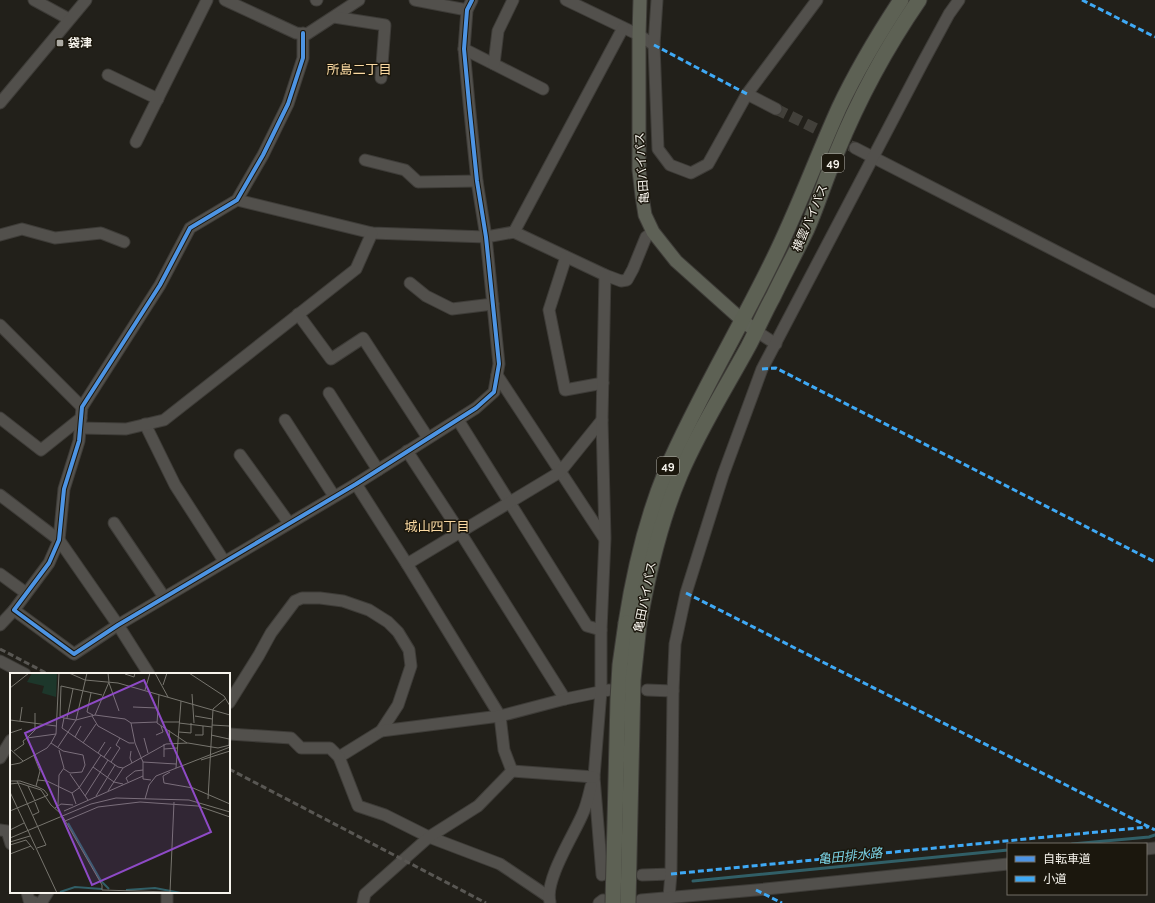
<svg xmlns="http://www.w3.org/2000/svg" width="1155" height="903" viewBox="0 0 1155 903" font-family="Raleway,'Noto Sans JP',sans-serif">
<rect width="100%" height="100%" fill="#22201a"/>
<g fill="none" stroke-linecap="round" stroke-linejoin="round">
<g stroke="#315f67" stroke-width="3">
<path d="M1072 844 1149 837 1155 835"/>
<path d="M693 881 1008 850"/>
</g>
<path stroke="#42403a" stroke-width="11" stroke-dasharray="11 5.5" stroke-linecap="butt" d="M776 109 855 148"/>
<defs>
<g id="minor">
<path d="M34 0 69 19"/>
<path d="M225 0 296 33 307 34 359 0"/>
<path d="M316 0H317"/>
<path d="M415 0 467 10"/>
<path d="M566 0 639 35 654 45"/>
<path d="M657 0 654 45 658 149 670 165 691 173 708 164 747 94 817 0"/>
<path d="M334 17 385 25 381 78"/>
<path d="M303 33V58L288 104 263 155 237 200 190 228 160 285 82 407 79 441 64 489 59 540 49 563 14 610 74 654 118 625 356 484 476 408 494 392 499 364 486 237 477 181 469 103 464 49 467 10 472 0"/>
<path d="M464 49 543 89"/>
<path d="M494 64 498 31 513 0"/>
<path d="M108 75 158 99"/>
<path d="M747 94 776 109"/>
<path d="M0 103 86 0"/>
<path d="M136 142 207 0"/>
<path d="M855 148 1155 302"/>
<path d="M365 160 405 170 418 182 477 181"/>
<path d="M237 200 372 233 486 237 514 232 605 275 621 281 627 280 633 269 646 237 653 232"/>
<path d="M514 232 623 28"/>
<path d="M0 235 22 229 55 238 101 233 124 242"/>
<path d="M566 257 549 310 565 390 603 383"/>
<path d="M410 283 426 296 452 309 493 304"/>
<path d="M298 314 331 359 363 338 428 438"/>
<path d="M0 325 82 407"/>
<path d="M756 331 776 344"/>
<path d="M497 375 604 538"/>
<path d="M329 393 378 470"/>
<path d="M0 418 41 450 81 418"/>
<path d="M285 420 334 496"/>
<path d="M458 420 587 626 601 630"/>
<path d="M145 424 175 485 224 561"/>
<path d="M80 428 126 429 164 420 356 269 372 233"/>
<path d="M407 451 460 532 565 699"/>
<path d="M240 455 289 523"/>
<path d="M356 484 407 564 500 716 504 750 512 771"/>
<path d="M0 495 59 540 118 625 149 674"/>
<path d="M114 523 164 597"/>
<path d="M407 564 560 472 602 420"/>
<path d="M0 574 26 593"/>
<path d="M0 625 14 610"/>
<path d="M0 661 25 674"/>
<path d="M647 690 673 691"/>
<path d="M229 703 259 655 271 633 295 601 302 598H320L343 601 369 610 388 622 398 632 409 650 411 666 398 705 381 731 339 757"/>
<path d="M381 731 500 716 565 699 609 690"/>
<path d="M229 734 291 738 301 748H330L339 757 358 806 385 815 429 837 500 864 549 897"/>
<path d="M0 758 11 740"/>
<path d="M0 830 7 831 11 844"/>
<path d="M1146 849 1155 848"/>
<path d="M602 875 594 777 601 691V630L605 538 602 420 605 275"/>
<path d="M642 875 671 874"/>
<path d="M27 892 29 900 36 903"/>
<path d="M167 892V903"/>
<path d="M669 897 671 874 673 691 675 644 686 593 723 475 762 369 922 64 949 14 959 0"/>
<path d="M641 900 756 890 1008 864"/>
<path d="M550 902C544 880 575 833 583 813 587 804 589 794 591 786"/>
<path d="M41 903 48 892"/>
<path d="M363 903 365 894 429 837 478 806 512 771 594 777"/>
<path d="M599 903 603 900"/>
</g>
<path id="major" d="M640 0 639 35V170L642 196 645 215 653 232 676 261 743 321 756 331"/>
<g id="highway">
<path d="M626 623C634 571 646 520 666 471 697 399 738 332 772 262 797 212 816 159 839 108 857 70 878 35 901 0"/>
<path d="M639 624C648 574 660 522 680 475 699 430 725 389 748 347 757 330 764 313 773 297 784 274 796 252 807 229 818 204 826 177 837 152 859 98 886 48 919 0"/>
</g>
</defs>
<use href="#minor" stroke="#3e3c38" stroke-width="13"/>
<use href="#major" stroke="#3e3c38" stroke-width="15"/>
<use href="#highway" stroke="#3e3c38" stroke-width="17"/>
<use href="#minor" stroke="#52504c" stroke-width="11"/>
<use href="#major" stroke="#5e6156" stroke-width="13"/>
<use href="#highway" stroke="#5d6154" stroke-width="15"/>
<g stroke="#595753" stroke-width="3" stroke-dasharray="6 3" stroke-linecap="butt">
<path d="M0 649 48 674"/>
<path d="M229 769 486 903"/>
</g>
<defs>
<g id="highway-bridge">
<path d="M613 903 618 700 620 665 626 623"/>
<path d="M628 903 633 680 639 624"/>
</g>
</defs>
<use href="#highway-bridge" stroke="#3e3c38" stroke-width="17" stroke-linecap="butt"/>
<use href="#highway-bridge" stroke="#5d6154" stroke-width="15"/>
<g stroke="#3fa9f5" stroke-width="3" stroke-dasharray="6 3" stroke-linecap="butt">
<path d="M1082 0 1155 37"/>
<path d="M654 45 747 94"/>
<path d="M762 369 776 368 1155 562"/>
<path d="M686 593 1155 830"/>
<path d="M671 874 1148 827"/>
<path d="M756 890 782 903"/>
</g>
<defs>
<path id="cycleway" d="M303 33V58L288 104 263 155 237 200 190 228 160 285 82 407 79 441 64 489 59 540 49 563 14 610 74 654 118 625 356 484 476 408 494 392 499 364 486 237 477 181 469 103 464 49 467 10 472 0"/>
</defs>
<use href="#cycleway" stroke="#1b170d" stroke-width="6"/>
<use href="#cycleway" stroke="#4d94e3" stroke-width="4"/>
</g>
<rect fill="#acaaa3" stroke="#1b170d" stroke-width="1.5" x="56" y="39" width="8" height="8" rx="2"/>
<g text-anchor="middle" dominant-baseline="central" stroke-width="3" stroke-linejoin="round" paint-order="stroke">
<g fill="#1b170d" stroke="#b5b2aa" stroke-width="1">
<rect x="822" y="154" width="22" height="18" rx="3"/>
<rect x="657" y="457" width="22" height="18" rx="3"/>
</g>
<g font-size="11" font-weight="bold" fill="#f7f4ed">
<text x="833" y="163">49</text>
<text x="668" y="466">49</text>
</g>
<g font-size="12" font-weight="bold" fill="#f7f4ed" stroke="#1b170d" text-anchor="start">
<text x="68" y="43">袋津</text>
</g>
<g font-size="12" fill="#f7f4ed" stroke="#1b170d">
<text transform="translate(642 168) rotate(-94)">亀田バイパス</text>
<text transform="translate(810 218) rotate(-67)">横雲バイパス</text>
<text transform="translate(645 597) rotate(-79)">亀田バイパス</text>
</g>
<g font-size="13" fill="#fbdaa3" stroke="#1b170d">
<text x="359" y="69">所島二丁目</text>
<text x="437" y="526">城山四丁目</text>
</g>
<g font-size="13" font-style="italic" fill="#7ad0e2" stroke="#1b170d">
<text transform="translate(850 856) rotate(-6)">亀田排水路</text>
</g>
</g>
<g transform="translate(10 673)">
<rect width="220" height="220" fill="#22201a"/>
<path d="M22 0H47L46 24 32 20 34 13 17 9Z" fill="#1d372b"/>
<path fill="none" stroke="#315f67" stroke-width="2" d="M58 150 91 208 99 216M116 217 145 215 171 220M50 219 65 214 92 216"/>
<path fill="none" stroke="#77756e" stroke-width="1" d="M59 0 75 7 108 10 220 42M145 0 158 24M179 0 214 23 220 33M115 1 124 4 125 0M99 10 109 38M153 12 157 0M0 15 19 0M135 17 140 0M81 20 77 39 83 42M182 21 184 50M149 22 147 50 177 70M123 34 147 35M85 42 99 9 98 0M82 43 88 53 119 70H124M185 43 202 46M54 45 50 43 51 13 92 22M57 45 63 16M0 47 46 53M10 48 12 34M152 49H169M121 50 125 70 133 89V106L141 107M169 50 202 54M202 52 219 53M159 57 160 69M169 59 181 60V50M0 60 12 56M146 62 153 59 151 53M185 62H193V53M201 62 219 66M65 64 71 53M17 65 25 57V40M134 65 138 80M41 70 53 78 73 82 75 92 72 99 60 100 54 96M73 70 86 51M219 72 220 43M48 74 66 47 77 0M0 76 13 88M154 76 167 75M4 78 14 71 13 68 17 65 46 61M121 78 120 85 122 90M88 80 95 69M24 83 30 98 26 113M94 84 101 74M154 84V71M191 87 220 78M101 89 110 75 106 72 110 65M133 89 166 91M0 92 10 90 37 75 41 70 46 61 49 0M83 94 104 109 113 111M113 95 108 94 52 55 54 45 66 47 85 42 115 46 121 50 147 49M166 95 171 28M160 99 153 103 154 110 183 115 220 131M60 101 78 127M28 107 37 108 62 120 66 131M0 108H10L28 114 34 117 38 122 36 123M7 108 36 172 27 175M118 109 116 105 125 98 133 97M0 111 9 110 31 117 41 132 50 140M18 113 25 128M98 118 113 95 156 71 178 70 208 75 220 72M0 119 47 220M62 120 69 115 91 82M75 123 98 87M86 123 105 92M135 126 139 112 146 103 220 74M198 126 203 36 216 25M48 132 49 102 54 95 49 77M45 135 51 131 63 132M0 138 36 123M54 138 133 103M23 142 29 139 25 129M53 144 92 212V217L160 219 164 129M55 148 88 134 130 129 188 133 220 144M0 157 14 150M0 165 81 131 106 125 179 127 220 139M0 169 20 163M0 172 16 167 24 177M0 181 21 173"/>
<path fill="#8e4ac6" fill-opacity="0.15" stroke="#8e4ac6" stroke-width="2" d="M134 7 201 159 82 212 15 60Z"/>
<rect width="220" height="220" fill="none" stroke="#f7f4ed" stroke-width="2"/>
</g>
<rect x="1007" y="843" width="140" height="52" fill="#1b170d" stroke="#736f67"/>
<rect x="1015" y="856" width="20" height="6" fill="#4d94e3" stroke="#736f67"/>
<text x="1043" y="863" font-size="12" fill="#f7f4ed">自転車道</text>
<rect x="1015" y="876" width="20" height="6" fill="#3fa9f5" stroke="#736f67"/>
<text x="1043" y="883" font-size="12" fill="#f7f4ed">小道</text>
</svg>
